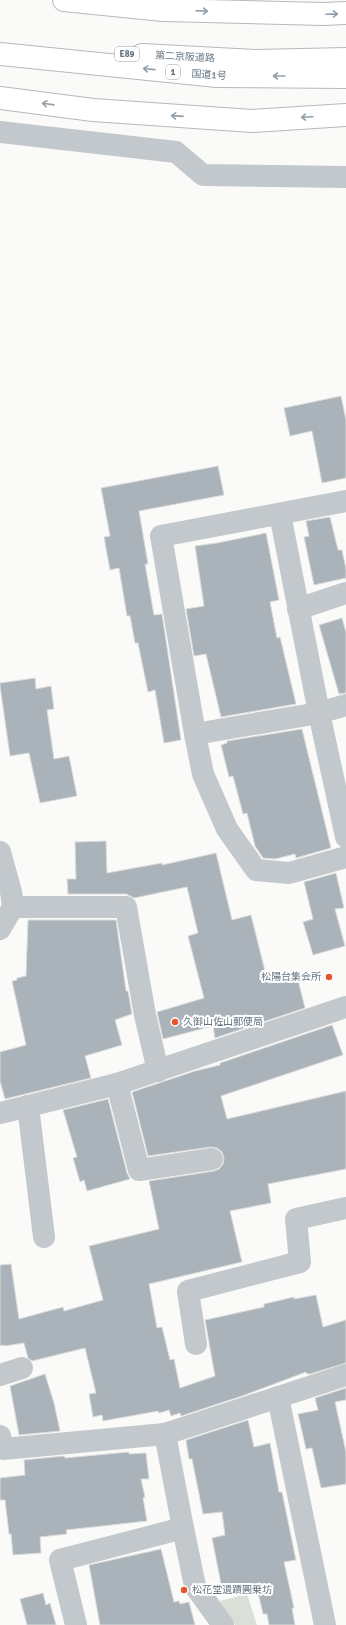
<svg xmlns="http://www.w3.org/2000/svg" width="346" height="1625" viewBox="0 0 346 1625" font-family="Signika,'Noto Sans JP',sans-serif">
<rect width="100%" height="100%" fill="#fafaf8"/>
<path fill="#dadfd7" d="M247 1594 257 1625H235L220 1601Z"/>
<g fill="#aab3b9" stroke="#dcdcda">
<path d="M341 396 346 420V478L322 483 312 431 290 436 284 408Z"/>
<path d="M218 466 224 495 139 511 148 564H145L154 615 162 614 181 740 164 743 155 690 148 692 138 643H135L130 616H127L119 568 110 570 104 537 110 536 101 488Z"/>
<path d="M330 517 338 550H342L346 569V578L314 585 304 537 309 536 306 521Z"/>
<path d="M266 533 279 600 270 602 277 638 280 637 296 704 221 717 206 654 194 656 186 609 204 606 195 546 217 543Z"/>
<path d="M342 618 346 632V693L339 694 319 625Z"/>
<path d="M35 678 36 689 51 686 54 709 47 710 54 759 69 756 77 796 40 803 29 753 10 756 0 686V683Z"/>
<path d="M302 729 331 848 296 858 295 854 275 859 263 858 255 846 247 813 243 814 233 776 229 777 221 745 227 743V741Z"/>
<path d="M106 841 107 873 162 863V865L216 853 232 920 251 915 268 983 297 976 305 1008 215 1038 213 1026 163 1039 157 1012 204 998 188 936 198 933 187 887 134 898 126 894H68L67 879H76L75 842Z"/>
<path d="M336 873 344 908 335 909 345 946 313 955 303 922 313 919 304 882Z"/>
<path d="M28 920H116L126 991H128L132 1014 115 1020 122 1045 85 1056 91 1078 5 1099 0 1081V1052L26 1045 12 981 17 980V978L26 976Z"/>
<path d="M332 1025 343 1055 221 1096 227 1119 346 1091V1169L268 1184 271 1203 230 1211 242 1262 149 1284 157 1328 162 1327 170 1360 174 1359 180 1388 215 1376 205 1320 264 1307V1304L294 1297V1299L316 1295 323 1327 346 1320V1363L310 1374H307L306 1372 242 1396 181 1416 180 1413 171 1416 169 1410 159 1413 158 1411 103 1421 102 1415 93 1417 89 1394 96 1393 85 1348 32 1361 28 1358 24 1343 5 1346 4 1345 0 1346V1265L11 1264 19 1319 63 1307 64 1311 103 1300 89 1246 159 1229 149 1181 214 1171 219 1169 223 1164 224 1158 222 1152 217 1148 211 1147 148 1156 132 1092 195 1071 220 1065V1063Z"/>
<path d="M108 1099 127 1173 130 1179 87 1191 84 1180 80 1182 73 1158 77 1157 63 1110Z"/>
<path d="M45 1374 54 1403 60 1431 19 1435 10 1386Z"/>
<path d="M346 1388V1400L335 1402 346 1452V1484L321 1488 312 1448 306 1449 298 1414 318 1410 315 1398Z"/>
<path d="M248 1420 254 1447 270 1443 279 1492H282L296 1560 284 1562 294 1608H292L295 1625H269L267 1614H263L257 1588 223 1594 212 1538 225 1535 222 1512 203 1514 192 1459H189L186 1440Z"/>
<path d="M129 1452V1454L146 1453 149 1479H141L145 1497 143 1498 147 1521 66 1530 67 1534 40 1537 41 1553 13 1555 11 1534H9L5 1500H0V1478L25 1475 24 1460 64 1456 65 1458Z"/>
<path d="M161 1549 174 1602 179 1601 180 1604 189 1602 195 1625H100L89 1565Z"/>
<path d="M43 1593 46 1605 50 1603 56 1625H27L20 1599Z"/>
</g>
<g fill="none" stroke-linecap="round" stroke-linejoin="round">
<defs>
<g id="highway">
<path d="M64 0 163 10 323 14 346 13"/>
<path d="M0 54 217 76 346 77"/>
<path d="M142 55 255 61 346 59"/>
<path d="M0 98 93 110 252 121 346 115"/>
</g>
</defs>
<use href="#highway" stroke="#b4b9bd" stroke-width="24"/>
<g stroke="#c3c8cc" stroke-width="22">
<path d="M0 132 176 152 203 175 346 177"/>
<path d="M346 501 161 536 195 734 319 713 346 705"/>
<path d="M280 514 319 713 346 837"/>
<path d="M298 609 346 593"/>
<path d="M195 734 203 774 227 829 256 870 289 873 346 857"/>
<path d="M0 852 11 892 13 907 0 929"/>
<path d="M13 907H126L145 1015 158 1071"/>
<path d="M117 1084 139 1170 212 1159"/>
<path d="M28 1106 44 1237"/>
<path d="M0 1113 117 1084 346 1007"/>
<path d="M196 1344 188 1291 300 1262 296 1219 346 1208"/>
<path d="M0 1375 22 1368"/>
<path d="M278 1397 325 1625"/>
<path d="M0 1436 3 1449 165 1434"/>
<path d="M183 1528 195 1586 223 1625"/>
<path d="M76 1625 60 1560 183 1528 165 1434 346 1375"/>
</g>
<use href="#highway" stroke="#fff" stroke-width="22"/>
</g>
<defs><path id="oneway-shaft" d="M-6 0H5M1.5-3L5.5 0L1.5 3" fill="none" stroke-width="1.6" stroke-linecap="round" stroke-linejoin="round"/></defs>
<g stroke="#939fa8">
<use href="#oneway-shaft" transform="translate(202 11) rotate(2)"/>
<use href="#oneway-shaft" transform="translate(332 14) rotate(-2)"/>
<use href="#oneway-shaft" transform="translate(149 69) rotate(-174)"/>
<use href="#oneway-shaft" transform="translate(279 76) rotate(-180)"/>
<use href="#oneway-shaft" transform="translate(48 104) rotate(-172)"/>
<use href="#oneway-shaft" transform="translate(177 116) rotate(-176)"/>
<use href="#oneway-shaft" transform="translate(307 117) rotate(177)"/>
</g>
<g fill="#e4572e" stroke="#fff" stroke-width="1.5">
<circle cx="329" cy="977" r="4"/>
<circle cx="175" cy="1022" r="4"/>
<circle cx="184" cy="1590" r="4"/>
</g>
<g text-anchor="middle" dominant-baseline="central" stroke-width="4" stroke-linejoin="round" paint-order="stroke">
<g fill="#fff" stroke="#939fa8" stroke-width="1">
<rect x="115" y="47" width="24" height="14" rx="3"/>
<rect x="166" y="65" width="14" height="14" rx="3"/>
</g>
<g font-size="9" font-weight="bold" fill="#657683">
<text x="127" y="54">E89</text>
<text x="173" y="72">1</text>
</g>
<g font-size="10" fill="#657683" stroke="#fff">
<text transform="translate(185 57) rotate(3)">第二京阪道路</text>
<text transform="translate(209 75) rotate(4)">国道1号</text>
</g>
<g font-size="10" fill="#657683" stroke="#fff" text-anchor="start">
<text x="321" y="977" text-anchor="end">松陽台集会所</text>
<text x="183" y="1022">久御山佐山郵便局</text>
<text x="192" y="1590">松花堂遺蹟圓乗坊</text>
</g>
</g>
</svg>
